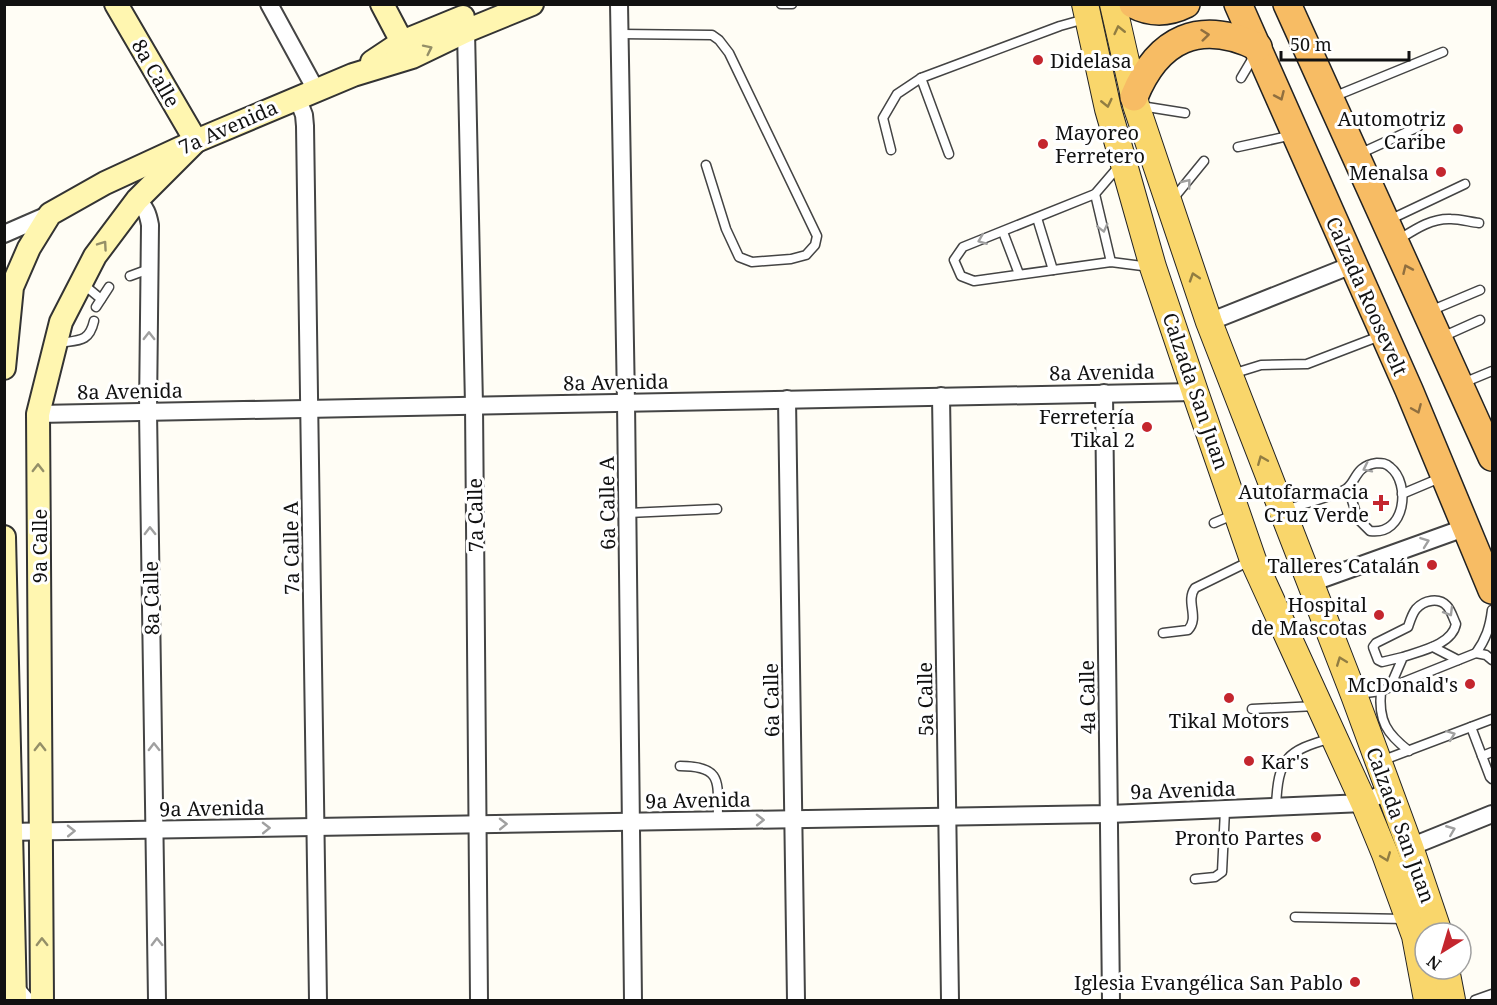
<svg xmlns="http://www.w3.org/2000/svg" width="1497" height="1005" viewBox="0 0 1497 1005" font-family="'Noto Serif',serif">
<rect width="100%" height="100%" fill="#fffdf5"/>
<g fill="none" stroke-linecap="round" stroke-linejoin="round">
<defs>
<g id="service">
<path d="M781 4H792"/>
<path d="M620 34 712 35 719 40 729 53 817 236 815 245 806 255 791 259 752 262 739 257 726 229 706 165"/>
<path d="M921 78 949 154"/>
<path d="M1241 78 1254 56"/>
<path d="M1333 97 1443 52"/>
<path d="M1141 106 1185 113"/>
<path d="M1238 147 1293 135"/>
<path d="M891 150 883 118 897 94 921 78 1060 26 1085 19"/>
<path d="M1359 154 1418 127"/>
<path d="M1119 166 1095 194 963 247 954 260 961 276 974 281 1111 262 1150 267"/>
<path d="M1095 194 1111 262"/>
<path d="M1173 199 1204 161"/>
<path d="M1037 218 1053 270"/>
<path d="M1389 220 1465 184"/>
<path d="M1003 232 1019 274"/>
<path d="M1398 240C1414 230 1431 218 1451 219 1460 219 1470 222 1479 223"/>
<path d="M130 276 149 269"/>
<path d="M83 284 101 299"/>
<path d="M96 307 109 287"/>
<path d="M1430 311 1480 290"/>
<path d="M1442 337 1480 320"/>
<path d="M59 343C78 340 89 343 94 321"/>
<path d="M1232 374 1261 365 1307 364 1380 336"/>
<path d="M1463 383 1492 371"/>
<path d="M1402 494 1440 478"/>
<path d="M1284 510C1300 505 1332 497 1346 489 1357 482 1354 466 1377 463 1382 463 1386 463 1390 467 1411 483 1406 536 1370 531L1358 519 1348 488"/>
<path d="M628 513 717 509"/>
<path d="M1214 523 1235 514"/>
<path d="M1163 633 1188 630C1200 617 1185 602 1195 588L1250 561"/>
<path d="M1433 647 1458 660"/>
<path d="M1476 653 1486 655 1492 660"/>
<path d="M1390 687 1403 657C1420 651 1452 645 1456 624 1453 618 1451 610 1447 606 1439 597 1424 600 1416 609 1412 614 1410 621 1408 627L1376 643 1373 647 1378 660 1382 662 1403 657"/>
<path d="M1381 691C1378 721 1387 734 1409 751"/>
<path d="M1358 694 1381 691 1476 653C1486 639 1490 627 1492 610"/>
<path d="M1252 709 1316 706"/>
<path d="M1471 727 1490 777 1492 779"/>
<path d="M1482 756 1492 752"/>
<path d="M1381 761 1492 719"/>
<path d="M680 766C725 766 717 784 718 821"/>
<path d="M1276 807C1278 758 1286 751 1332 738"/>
<path d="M1195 879 1215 877 1222 872 1225 810"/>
<path d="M1295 917 1406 919"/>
<path d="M20 987 31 1000"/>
<path d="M1475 1000 1492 994"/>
</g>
<g id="minor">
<path d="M269 4 316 90"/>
<path d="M619 4 626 402 633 1000"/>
<path d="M466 31 474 405 479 1000"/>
<path d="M297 97 304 115 305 126 318 1000"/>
<path d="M137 200C146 208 148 214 150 225L148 411 157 1000"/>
<path d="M4 234 50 214"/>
<path d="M1209 322 1352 265"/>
<path d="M1104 393 1111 1000"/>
<path d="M941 396 950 1000"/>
<path d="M787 399 796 1000"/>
<path d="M38 414 1195 392"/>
<path d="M1311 583 1467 527"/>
<path d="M4 832 1109 814 1364 803 1389 790"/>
<path d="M1410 847 1492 814"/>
</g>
<g id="secondary">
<path d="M116 4 196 141"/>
<path d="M382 4 402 42 394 52"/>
<path d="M372 62 402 42 463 17"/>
<path d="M4 368 12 287 29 248 50 214 105 183 196 141 353 75 412 57 466 31 532 4"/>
<path d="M4 537 15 1000"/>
<path d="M42 1000 38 414 61 322 95 256 137 200 196 141"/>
</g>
<g id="primary">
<path d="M1085 4 1108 109 1123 161 1153 267 1195 392 1253 560 1364 803 1385 854 1415 936 1427 1000"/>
<path d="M1113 4 1136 105 1209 322 1354 695 1410 847 1439 933"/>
<path d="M1446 969 1452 1000"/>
</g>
<g id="trunk">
<path d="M1133 4C1150 13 1168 13 1186 4"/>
<path d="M1238 4 1409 390 1492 590"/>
<path d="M1287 4 1492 457"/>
<path d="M1134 97C1158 38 1200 19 1258 47"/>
</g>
</defs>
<use href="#service" stroke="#444" stroke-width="11"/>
<use href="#minor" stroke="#444" stroke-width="20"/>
<use href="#secondary" stroke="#333" stroke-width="26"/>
<use href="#primary" stroke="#222" stroke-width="28"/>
<use href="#trunk" stroke="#222" stroke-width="30"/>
<use href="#service" stroke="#fff" stroke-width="8"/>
<use href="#minor" stroke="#fff" stroke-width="16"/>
<use href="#secondary" stroke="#fff6b0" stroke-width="22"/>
<use href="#primary" stroke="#f9d66b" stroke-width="26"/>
<use href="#trunk" stroke="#f7bc64" stroke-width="27"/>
</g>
<defs><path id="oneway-chevron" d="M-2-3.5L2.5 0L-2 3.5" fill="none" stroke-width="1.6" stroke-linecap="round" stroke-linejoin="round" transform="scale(1.5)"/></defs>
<g stroke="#917d42">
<use href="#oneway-chevron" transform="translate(1119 30) rotate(-103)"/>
<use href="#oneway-chevron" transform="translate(1107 103) rotate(77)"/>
<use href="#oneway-chevron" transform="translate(1194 277) rotate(-108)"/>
<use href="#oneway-chevron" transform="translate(1262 460) rotate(-112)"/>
<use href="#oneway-chevron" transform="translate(1341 661) rotate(-111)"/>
<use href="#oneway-chevron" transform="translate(1386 857) rotate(69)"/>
</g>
<g stroke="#906f3f">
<use href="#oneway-chevron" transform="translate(1205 35) rotate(-6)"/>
<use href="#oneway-chevron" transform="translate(1280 96) rotate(66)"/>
<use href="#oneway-chevron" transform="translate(1407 269) rotate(-114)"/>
<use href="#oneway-chevron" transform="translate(1417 409) rotate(67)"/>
</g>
<g stroke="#948f68">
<use href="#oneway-chevron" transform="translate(428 49) rotate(-26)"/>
<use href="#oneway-chevron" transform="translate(103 245) rotate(-55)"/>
<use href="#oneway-chevron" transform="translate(38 468) rotate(-90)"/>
<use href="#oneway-chevron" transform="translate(40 747) rotate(-90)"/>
<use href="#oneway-chevron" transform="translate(42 942) rotate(-91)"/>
</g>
<g stroke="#a0a0a0">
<use href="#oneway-chevron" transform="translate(1187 183) rotate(-51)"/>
<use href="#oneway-chevron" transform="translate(1103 228) rotate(76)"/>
<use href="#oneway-chevron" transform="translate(982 240) rotate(158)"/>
<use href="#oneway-chevron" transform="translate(149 336) rotate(-90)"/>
<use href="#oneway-chevron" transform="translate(1367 468) rotate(154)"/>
<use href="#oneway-chevron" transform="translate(150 531) rotate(-91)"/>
<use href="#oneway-chevron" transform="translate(1425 542) rotate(-20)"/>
<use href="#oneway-chevron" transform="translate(1449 612) rotate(59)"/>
<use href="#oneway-chevron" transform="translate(1451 735) rotate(-21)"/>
<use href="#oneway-chevron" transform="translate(154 747) rotate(-91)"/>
<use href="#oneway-chevron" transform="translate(760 820) rotate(-1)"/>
<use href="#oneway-chevron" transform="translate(503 824) rotate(-1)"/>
<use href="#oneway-chevron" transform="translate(266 828) rotate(-1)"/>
<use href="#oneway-chevron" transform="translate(1451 830) rotate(-22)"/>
<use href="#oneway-chevron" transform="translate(71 831) rotate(-1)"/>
<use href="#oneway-chevron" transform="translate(157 942) rotate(-91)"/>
</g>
<g fill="#c4262e" stroke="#fff" stroke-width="2">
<circle cx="1038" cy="60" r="6"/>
<circle cx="1458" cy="129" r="6"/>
<circle cx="1043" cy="144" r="6"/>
<circle cx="1441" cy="172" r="6"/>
<circle cx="1147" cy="427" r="6"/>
<path d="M1378 494h6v6h6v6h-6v6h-6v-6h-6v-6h6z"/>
<circle cx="1432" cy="565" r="6"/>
<circle cx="1379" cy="615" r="6"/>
<circle cx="1470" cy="684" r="6"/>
<circle cx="1229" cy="698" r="6"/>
<circle cx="1249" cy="761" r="6"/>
<circle cx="1316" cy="837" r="6"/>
<circle cx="1355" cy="982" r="6"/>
</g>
<g text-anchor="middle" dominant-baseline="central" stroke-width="6" stroke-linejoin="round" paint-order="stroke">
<g font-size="20" fill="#111" stroke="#fff" text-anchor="end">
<text x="1050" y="60" text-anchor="start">Didelasa</text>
<text x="1446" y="118">Automotriz<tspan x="1446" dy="23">Caribe</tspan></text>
<text x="1055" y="132" text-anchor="start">Mayoreo<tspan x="1055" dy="23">Ferretero</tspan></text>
<text x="1429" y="172">Menalsa</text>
<text x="1135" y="416">Ferretería<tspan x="1135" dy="23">Tikal 2</tspan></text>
<text x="1369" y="491">Autofarmacia<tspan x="1369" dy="23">Cruz Verde</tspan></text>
<text x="1420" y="565">Talleres Catalán</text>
<text x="1367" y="604">Hospital<tspan x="1367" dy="23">de Mascotas</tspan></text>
<text x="1458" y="684">McDonald's</text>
<text x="1229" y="720" text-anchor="middle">Tikal Motors</text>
<text x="1261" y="761" text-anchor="start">Kar's</text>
<text x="1304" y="837">Pronto Partes</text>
<text x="1343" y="982">Iglesia Evangélica San Pablo</text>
</g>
<g font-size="20" fill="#111" stroke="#fff">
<text transform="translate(156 73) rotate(60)">8a Calle</text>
<text transform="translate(228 127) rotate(-24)">7a Avenida</text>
<text transform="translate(1367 296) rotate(66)">Calzada Roosevelt</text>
<text transform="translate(1102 372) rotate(-1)">8a Avenida</text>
<text transform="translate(616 382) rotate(-1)">8a Avenida</text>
<text transform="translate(130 391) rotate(-1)">8a Avenida</text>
<text transform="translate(1196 391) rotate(71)">Calzada San Juan</text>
<text transform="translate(607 503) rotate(-91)">6a Calle A</text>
<text transform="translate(475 515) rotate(-91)">7a Calle</text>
<text transform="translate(39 546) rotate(-90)">9a Calle</text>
<text transform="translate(291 548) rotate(-91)">7a Calle A</text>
<text transform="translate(151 598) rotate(-91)">8a Calle</text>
<text transform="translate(1087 697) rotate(-91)">4a Calle</text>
<text transform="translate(925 699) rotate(-91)">5a Calle</text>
<text transform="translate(771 700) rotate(-91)">6a Calle</text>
<text transform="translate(1183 790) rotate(-2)">9a Avenida</text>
<text transform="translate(698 800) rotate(-1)">9a Avenida</text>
<text transform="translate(212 808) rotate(-1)">9a Avenida</text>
<text transform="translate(1401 825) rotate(70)">Calzada San Juan</text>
</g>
</g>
<rect width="1497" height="1005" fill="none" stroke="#111111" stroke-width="12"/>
<g transform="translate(1443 951) rotate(217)"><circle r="28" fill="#ffffff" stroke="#a0a0a0" stroke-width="1.5"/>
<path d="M0-4.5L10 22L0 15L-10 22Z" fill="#c4262e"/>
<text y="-9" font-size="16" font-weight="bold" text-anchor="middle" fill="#111111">N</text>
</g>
<path d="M1281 51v9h128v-9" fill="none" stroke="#111111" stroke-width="3"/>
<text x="1290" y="51" font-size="18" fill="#111111" stroke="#ffffff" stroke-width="4.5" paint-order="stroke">50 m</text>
</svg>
